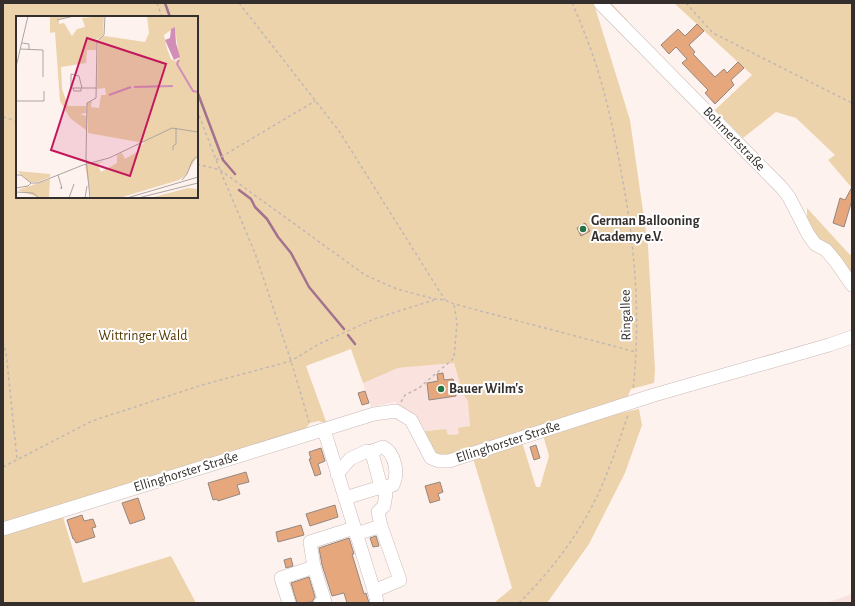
<svg xmlns="http://www.w3.org/2000/svg" width="855" height="606" viewBox="0 0 855 606" font-family="'Alegreya Sans',sans-serif">
<rect width="100%" height="100%" fill="#fef2ef"/>
<g fill="#fae2de">
<path d="M454 363 463 394 468 401 471 426 459 434 449 435 447 434 446 429 425 431 419 421 413 415 396 407V402L371 407 363 383 369 379 398 368Z"/>
<path d="M852 594V603H826Z"/>
</g>
<g fill="#edd3ab" fill-rule="evenodd">
<path d="M3 3H611L628 21 594 4 630 120 648 246 655 370 654 383 631 389 627 398 624 400 441 457 432 450 425 431 446 429 447 433 449 435 459 434 458 428 470 426 468 401 463 394 454 363 398 368 363 383 351 349 306 366 327 424 319 421 310 423 303 432 3 524ZM17 17H197V197H17Z"/>
<path d="M674 3H852V188L828 160 835 155 796 118 776 112 743 138 715 110 752 75Z"/>
<path d="M807 208 850 255 852 253V281L816 242 807 222Z"/>
<path d="M639 409 642 425 625 473 589 544 547 603H494L512 588 473 458 522 442 536 487H540L549 456 543 435 584 421Z"/>
<path d="M63 517 83 583 171 556 196 603H3V534Z"/>
</g>
<g fill="none" stroke-linecap="round" stroke-linejoin="round">
<g stroke="#a2728e" stroke-width="2.5">
<path d="M165 3 170 17"/>
<path d="M197 91 223 160 235 174"/>
<path d="M239 190 251 199 255 207 267 219 278 237 291 253 309 287 344 329"/>
<path d="M348 335 355 344"/>
</g>
</g>
<g fill="#e7a77c" stroke="#938881">
<path d="M697 24 704 31 689 45 695 52 693 54 715 77 724 69 727 73 738 62 744 68 731 80 734 85 715 104 705 93 708 90 682 63 687 59 676 47 669 54 661 45 678 29 685 36Z"/>
<path d="M852 187V200L844 227 833 223 840 198 845 200Z"/>
<path d="M585 223 590 231 581 236 577 228Z"/>
<path d="M443 373 444 380 453 379 456 396 429 400 427 383 438 381 437 374Z"/>
<path d="M365 391 369 403 362 405 358 393Z"/>
<path d="M536 445 540 458 534 460 530 447Z"/>
<path d="M321 448 325 461 318 464 321 474 315 476 309 459H311L309 452Z"/>
<path d="M246 472 249 482 237 485 240 494 218 501 217 499 213 500 208 483Z"/>
<path d="M440 482 443 492 438 494 440 500 430 503 425 486Z"/>
<path d="M138 498 145 519 130 524 122 503Z"/>
<path d="M335 505 338 517 310 526 306 514Z"/>
<path d="M82 515 84 521 93 519 96 527 92 528 95 537 76 543 74 539H73L67 520Z"/>
<path d="M301 525 304 535 278 542 276 532Z"/>
<path d="M376 536 379 546 373 547 370 538Z"/>
<path d="M349 538 354 554H352L364 594 366 593 369 603H347L344 593 332 596 322 565 319 548Z"/>
<path d="M291 558 293 566 286 568 284 560Z"/>
<path d="M309 577 315 597 312 602 297 603 291 583Z"/>
</g>
<g fill="none" stroke-linecap="round" stroke-linejoin="round">
<defs>
<g id="minor">
<path d="M600 3 782 188 789 197 808 234 815 244 826 250 836 262 852 285"/>
<path d="M324 430 376 597 377 603"/>
<path d="M369 452 383 447C395 453 399 473 393 485L382 488"/>
<path d="M337 474 350 459 367 451 372 453 381 487"/>
<path d="M345 498 381 487 386 494 384 506 378 512 381 526"/>
<path d="M3 529 374 414 396 411 411 420 431 458 439 461H449L654 395 829 345 852 337"/>
<path d="M356 534 381 526 400 580 374 591"/>
<path d="M314 567 325 602 320 603"/>
<path d="M289 603 281 578 314 567 310 542 354 528"/>
</g>
</defs>
<use href="#minor" stroke="#c7b9b6" stroke-width="14"/>
<g stroke="#c1b7b5" stroke-width="1.5" stroke-dasharray="3 3" stroke-linecap="butt">
<path d="M157 3 162 17"/>
<path d="M239 3 339 131 445 300"/>
<path d="M572 3C578 16 583 29 588 42 604 84 613 127 621 171 635 244 641 316 633 390"/>
<path d="M686 3 713 33 852 103"/>
<path d="M197 110 220 170 255 253 291 361 309 422"/>
<path d="M3 117 17 121"/>
<path d="M216 160 315 101"/>
<path d="M197 164 220 170 365 275 397 289 435 299 445 300 454 304 636 352"/>
<path d="M3 342 6 352 17 458"/>
<path d="M401 402 405 395 419 388 454 358 457 323 454 304"/>
<path d="M3 467 92 421 202 385 291 361 319 344 374 319 434 300"/>
<path d="M519 603C552 570 581 532 600 490 611 465 619 441 628 415"/>
</g>
<use href="#minor" stroke="#fff" stroke-width="13"/>
</g>
<g fill="#267240" stroke="#fff" stroke-width="1.5">
<circle cx="583" cy="229" r="4"/>
<circle cx="441" cy="389" r="4"/>
</g>
<g text-anchor="middle" dominant-baseline="central" stroke-width="4" stroke-linejoin="round" paint-order="stroke">
<g font-size="14" fill="#342f2d" stroke="#fff">
<text transform="translate(734 139) rotate(46)">Bohmertstraße</text>
<text transform="translate(626 315) rotate(-91)">Ringallee</text>
<text transform="translate(508 442) rotate(-18)">Ellinghorster Straße</text>
<text transform="translate(186 472) rotate(-17)">Ellinghorster Straße</text>
</g>
<g font-size="14" font-weight="bold" fill="#342f2d" stroke="#fff" text-anchor="start">
<text x="591" y="221">German Ballooning<tspan x="591" dy="16">Academy e.V.</tspan></text>
<text x="449" y="389">Bauer Wilm's</text>
</g>
<g font-size="14" fill="#543902" stroke="#fff">
<text x="143" y="336">Wittringer Wald</text>
</g>
</g>
<g transform="translate(16 16)">
<rect width="182" height="182" fill="#fef2ef"/>
<path d="M34 0H56L43 3V8L48 7 56 20 61 13 69 11 66 2 88 0 87 19 81 23 80 34H71L70 47 45 51 46 73 52 90H70V97L64 98 70 100V114L54 102 44 85 39 16 34 17ZM131 0H182V139L170 159 163 164 103 182H75L69 149 89 145 81 148 85 156 101 147V139L106 137 109 143 123 135 122 132 128 127 72 117 71 87 76 85 75 91 83 92 85 79H90L89 72 81 73 82 26 84 21 89 20 129 26 133 17ZM159 11 163 43 159 45 155 43 151 33 148 19ZM1 155 34 158V161L22 166H14ZM34 163 33 182H24L2 174ZM172 172 182 173V182H134Z" fill="#edd3ab" fill-rule="evenodd"/>
<path d="M159 11 160 27 164 41 158 44 149 24 154 22 155 13Z" fill="#d18fb7"/>
<path fill="none" stroke="#d18fb7" stroke-width="2" d="M163 44 161 48 177 75 182 76M118 71 157 70M93 79 115 71"/>
<path fill="none" stroke="#ada4a1" stroke-width="1" d="M41 4 58 0M6 27 13 28V33M4 33 27 34V61M0 51 12 0M57 72 58 75H65V72M66 72 63 60 55 58V71L56 72H80M0 85H28V75M157 134V130L160 128V112M0 159H5L15 167H22L67 149 93 142 156 112 182 116M42 159 46 172 45 173V171M166 164 171 158 176 145 182 140M0 172 12 170 15 167M0 176 17 177 23 182M53 182 58 168M69 182 71 170M74 182 70 142 71 87 80 82 81 25 88 19 89 0M111 182 182 161M122 182 182 167"/>
<path fill="#c2185b" fill-opacity="0.15" stroke="#c2185b" stroke-width="2" d="M71 22 150 48 114 160 35 134Z"/>
<rect width="182" height="182" fill="none" stroke="#342f2d" stroke-width="2"/>
</g>
<rect width="855" height="606" fill="none" stroke="#342f2d" stroke-width="8"/>
</svg>
